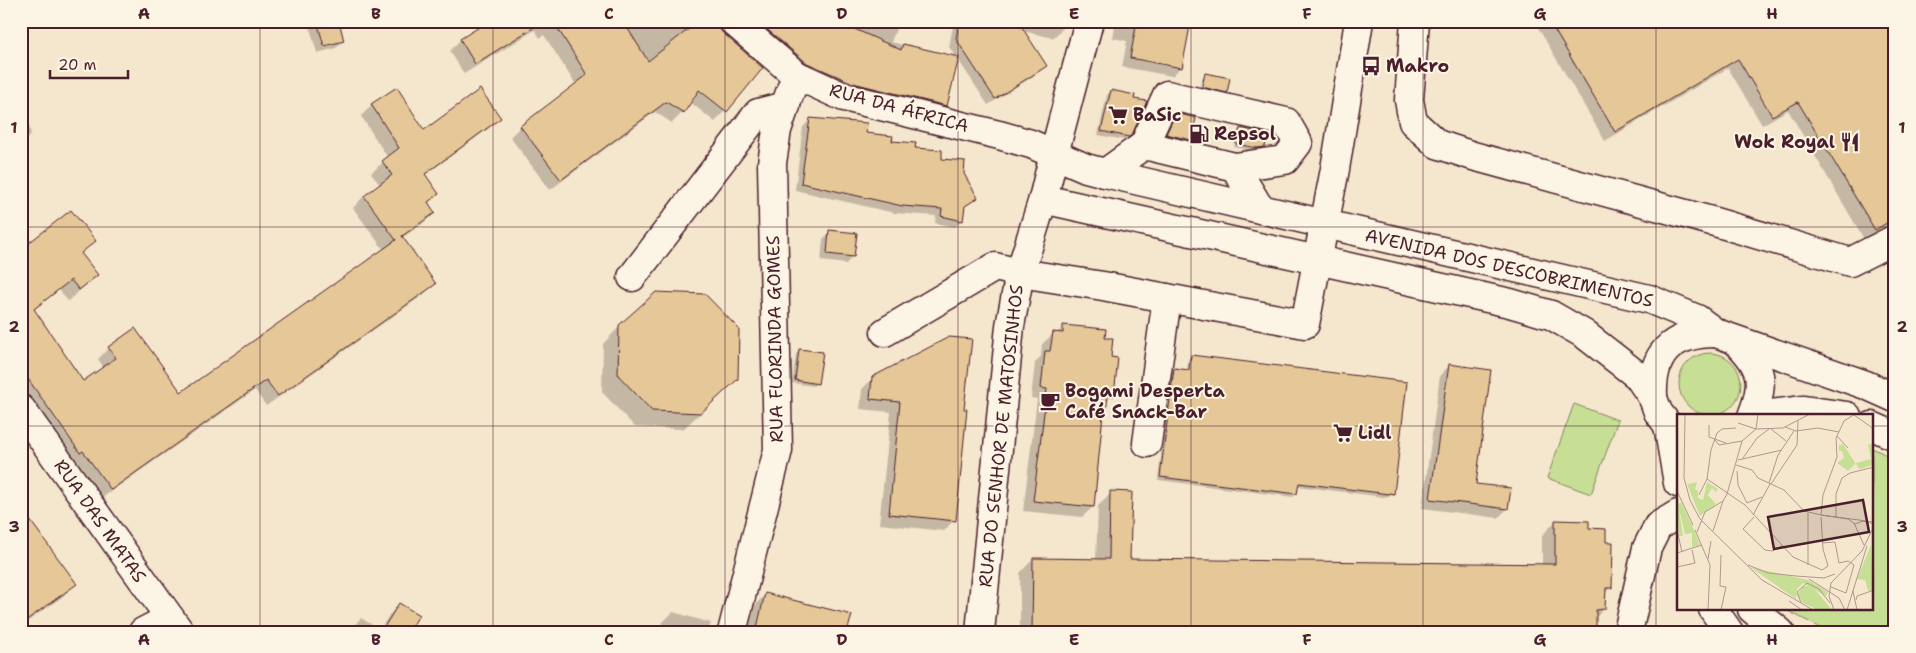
<svg xmlns="http://www.w3.org/2000/svg" width="1916" height="653" viewBox="0 0 1916 653" font-family="'Shantell Sans',sans-serif">
<rect width="100%" height="100%" fill="#f5e7ce"/>
<filter id="ink" filterUnits="userSpaceOnUse"><feTurbulence type="fractalNoise" baseFrequency=".02" numOctaves="2"/><feDisplacementMap in="SourceGraphic" scale="10" xChannelSelector="R" yChannelSelector="G"/><feConvolveMatrix kernelMatrix="1 2 1 2 8 2 1 2 1" color-interpolation-filters="sRGB"/></filter>
<g filter="url(#ink)">
<g fill="#c6df95" stroke="#887f60">
<circle cx="1710" cy="384" r="31"/>
<path d="M1574 404 1618 420 1591 494 1547 478Z"/>
<path d="M1872 448 1895 459V621L1875 632 1827 631 1784 609H1872Z"/>
</g>
<g fill="#0003">
<path d="M308 21H338L343 41 336 48 317 53Z"/>
<path d="M491 21H717V27L722 34 762 68 715 122 690 102 683 112 672 123 655 112 550 190 510 137 521 126 576 85 544 35 540 38 535 30 464 74 450 51 460 40Z"/>
<path d="M734 21H899L891 42 957 58 949 47 954 21H1065L1064 27 1053 38 1023 31 1045 66 1038 73 988 105 957 58 946 106 935 116 842 94Z"/>
<path d="M1116 21H1190L1181 67 1172 76 1122 67 1127 41 1113 38Z"/>
<path d="M1534 21H1895V221L1864 239 1788 110 1762 125 1728 68 1605 141Z"/>
<path d="M1206 74 1226 92 1222 95 1199 90 1202 78Z"/>
<path d="M21 85 31 135 21 145Z"/>
<path d="M1111 91 1130 134 1124 140 1098 135 1107 95Z"/>
<path d="M372 105 424 132 499 118 488 129 424 176 437 194 427 204 433 212 422 224 402 238 434 284 423 295 266 406 255 390 99 500 68 463 21 395V251L94 241 80 254 97 275 68 301 59 290 34 310 82 383 104 368 98 359 109 348 180 394 384 250 353 208 364 196 380 185 371 173 388 158 361 116Z"/>
<path d="M1176 114 1190 140 1187 143 1164 138 1173 118Z"/>
<path d="M810 120 914 149 940 160 962 174 977 197 963 208 962 220 955 227 935 223 936 216 894 213 795 190 803 127Z"/>
<path d="M1240 129 1264 146 1261 150 1253 151 1234 147 1237 132Z"/>
<path d="M830 232 853 256 846 264 821 261 823 239Z"/>
<path d="M620 326 719 396 683 429 635 427 602 392 603 344Z"/>
<path d="M1064 326 1110 358 1113 395 1105 403 1104 413 1102 416 1093 507 1082 517 1023 511 1037 399 1031 398 1035 363 1041 356 1042 344 1053 334H1056Z"/>
<path d="M800 350 817 383 813 386 792 383 796 354Z"/>
<path d="M1192 356 1392 493 1389 496 1384 497 1297 486 1296 494 1293 497 1158 480 1171 373 1175 369 1187 371 1188 359Z"/>
<path d="M1450 365 1475 485 1507 509 1498 518 1422 508 1440 375Z"/>
<path d="M873 378 963 410 954 520 944 531 879 524 891 412 860 409 862 389Z"/>
<path d="M1111 493 1129 561 1542 566V535L1556 521 1588 530 1605 543 1611 587 1604 594V609L1595 618V632H1020V573L1033 559 1096 560 1098 506Z"/>
<path d="M21 510 75 584 62 597 21 626Z"/>
<path d="M765 595 846 632H748L755 605Z"/>
<path d="M399 605 407 632H348L361 618 380 630 389 615Z"/>
<path d="M673 612 711 623 708 632H659L662 623Z"/>
</g>
<g fill="#e5c798" stroke="#4a1f2b">
<path d="M317 21H339L344 41 324 46Z"/>
<path d="M489 21H544L475 64 460 39Z"/>
<path d="M553 21H623L648 61 699 21H718V27L723 33 763 68 727 112 699 90 684 113 666 102 561 180 520 126 587 75Z"/>
<path d="M757 21H837L901 50 903 44 959 57 947 106 853 83 807 63Z"/>
<path d="M959 21H1018L1047 66 995 99 956 39Z"/>
<path d="M1137 21H1191L1182 68 1130 58Z"/>
<path d="M1549 21H1895V218L1875 230 1798 102 1772 116 1738 59 1615 132Z"/>
<path d="M1205 73 1230 78 1227 93 1202 87Z"/>
<path d="M397 87 424 130 480 89 501 118 425 174 439 194 428 202 435 213 402 236 436 284 278 396 266 380 111 490 83 451 80 453 21 369V249L71 210 96 241 81 253 98 275 79 290 71 280 34 309 83 381 116 358 108 347 135 328 181 392 396 240 364 196 392 175 382 161 399 148 371 104Z"/>
<path d="M1111 90 1135 95 1134 99 1147 101 1132 135 1129 137 1101 131Z"/>
<path d="M1176 113 1196 118 1191 140 1166 134Z"/>
<path d="M810 118 867 123 866 133 893 136 892 141 916 143 915 148 942 150V159L965 161 964 174 978 198 965 206 963 221 941 216 942 209 902 206 801 183Z"/>
<path d="M1240 128 1268 134 1265 147 1257 148 1236 144Z"/>
<path d="M829 230 857 233 854 257 827 254Z"/>
<path d="M656 292 705 294 739 329 738 379 701 413 652 411 618 375 619 325Z"/>
<path d="M1063 325 1106 329 1105 338H1113L1111 357 1118 358 1114 396 1108 395 1106 414H1103L1094 507 1033 501 1047 389 1041 388 1045 351H1050L1053 332 1063 333Z"/>
<path d="M949 337 972 339 964 409H967L956 521 889 514 900 402 870 399 872 377Z"/>
<path d="M799 349 823 352 818 384 795 380Z"/>
<path d="M1191 355 1407 382 1394 494 1389 493V494L1299 483 1297 494 1160 477 1174 368 1189 370Z"/>
<path d="M1449 364 1491 370 1476 484 1511 488 1508 509 1430 499Z"/>
<path d="M1110 491 1132 492 1130 559 1555 564V520L1589 521V528L1606 529V542H1613L1612 588H1606L1605 609 1596 610V632H1319L1086 629V632H1032L1033 558 1109 559Z"/>
<path d="M21 508 77 584 21 624Z"/>
<path d="M765 593 852 615 847 632H756Z"/>
<path d="M399 603 419 615 409 632H381Z"/>
</g>
<g fill="none" stroke-linecap="round" stroke-linejoin="round">
<defs>
<g id="minor">
<path d="M733 21 796 75 844 97 999 135 1031 144 1054 154 1089 21"/>
<path d="M1415 21 1409 100 1413 122 1437 144 1473 156 1715 222 1850 262 1895 239"/>
<path d="M1144 145 1167 95 1286 122 1298 143 1285 160 1235 167"/>
<path d="M1105 173 1144 145 1235 167 1260 209"/>
<path d="M632 277 758 113 786 106"/>
<path d="M885 332 995 267 1020 273 1103 286 1305 324 1335 169 1359 21"/>
<path d="M21 409 180 632"/>
<path d="M1147 443 1167 298"/>
<path d="M143 632 170 618"/>
<path d="M732 632 778 450 772 163 777 130 796 75"/>
<path d="M980 632 1010 326 1020 273 1043 199"/>
<path d="M1628 632 1647 548 1658 526 1678 514"/>
</g>
<g id="major">
<path d="M1735 340C1762 366 1766 381 1752 416"/>
<path d="M1653 398C1651 354 1671 333 1716 333"/>
<path d="M1755 416 1804 410 1847 416"/>
<path d="M1872 426 1895 436"/>
<path d="M1678 433 1668 425 1658 412 1653 398 1638 376 1584 334 1551 315 1510 303 1043 199 1054 154 1086 168 1105 173 1649 299 1697 319 1716 333 1866 385 1895 398"/>
</g>
<g id="highway">
<path d="M1668 425 1678 483"/>
<path d="M1713 609 1729 632"/>
<path d="M1752 609 1780 632"/>
</g>
</defs>
<use href="#minor" stroke="#4a1f2b" stroke-width="31"/>
<use href="#major" stroke="#4a1f2b" stroke-width="31"/>
<use href="#highway" stroke="#4a1f2b" stroke-width="31"/>
<use href="#minor" stroke="#fcf5e5" stroke-width="28"/>
<use href="#major" stroke="#fcf5e5" stroke-width="28"/>
<use href="#highway" stroke="#fcf5e5" stroke-width="28"/>
</g>
</g>
<path fill="none" stroke="#4a1f2b" stroke-width="1" stroke-opacity="0.55" d="M260 21V632M493 21V632M725 21V632M958 21V632M1191 21V632M1423 21V632M1656 21V632M21 227H1895M21 426H1678M1872 426H1895"/>
<defs>
<symbol id="bus-bare" viewBox="-9 -9 18 18"><path d="M-5-6H5V4H4V6H2V4H-2V6H-4V4H-5ZM-3.5-4V0h7V-4ZM-3.5 1.2v1.5H-2V1.2ZM2 1.2v1.5H3.5V1.2Z" fill="#4a1f2b" stroke="#fcf5e5" stroke-width="2.5" paint-order="stroke"/></symbol>
<symbol id="supermarket-bare" viewBox="-9 -9 18 18"><path d="M-6-5.5h2.5l.6 2H6L4.5 2H-2.5L-4.4-4H-6ZM-1.5 3.2a1.3 1.3 0 1 0 .1 0ZM3 3.2a1.3 1.3 0 1 0 .1 0Z" fill="#4a1f2b" stroke="#fcf5e5" stroke-width="2.5" paint-order="stroke"/></symbol>
<symbol id="fuel-bare" viewBox="-9 -9 18 18"><path d="M-5.5-6h7V0h2V4h1.3V-2.5L3-4.5l.8-.8L6-3V5H2.5V1h-1V6h-7ZM-4.2-4.7v3.2H.2V-4.7Z" fill="#4a1f2b" stroke="#fcf5e5" stroke-width="2.5" paint-order="stroke"/></symbol>
<symbol id="restaurant-bare" viewBox="-9 -9 18 18"><path d="M-5-6h1v4h1v-4h1v4h1v-4h1v5L-1.5 .5V6h-2V.5L-5-1ZM5-6V6H3V1.5H1.5Q1.5-4 5-6Z" fill="#4a1f2b" stroke="#fcf5e5" stroke-width="2.5" paint-order="stroke"/></symbol>
<symbol id="cafe-bare" viewBox="-9 -9 18 18"><path d="M-5.5-4.5H6V0H3Q3 3.5 0 3.5H-2.5Q-5.5 3.5-5.5 0ZM3-3.2v2h1.7v-2ZM-6 4.5H4V6H-6Z" fill="#4a1f2b" stroke="#fcf5e5" stroke-width="2.5" paint-order="stroke"/></symbol>
</defs>
<g fill-rule="evenodd">
<use href="#bus-bare" x="1357" y="52" width="28" height="28"/>
<use href="#supermarket-bare" x="1104" y="101" width="28" height="28"/>
<use href="#fuel-bare" x="1185" y="120" width="28" height="28"/>
<use href="#restaurant-bare" x="1836" y="128" width="28" height="28"/>
<use href="#cafe-bare" x="1036" y="387" width="28" height="28"/>
<use href="#supermarket-bare" x="1329" y="419" width="28" height="28"/>
</g>
<g text-anchor="middle" dominant-baseline="central" stroke-width="4" stroke-linejoin="round" paint-order="stroke">
<g font-size="18" font-weight="bold" fill="#4a1f2b" stroke="#fcf5e5" text-anchor="start">
<text x="1386" y="66">Makro</text>
<text x="1133" y="115">BaSic</text>
<text x="1214" y="134">Repsol</text>
<text x="1835" y="142" text-anchor="end">Wok Royal</text>
<text x="1065" y="391">Bogami Desperta<tspan x="1065" dy="21">Café Snack-Bar</tspan></text>
<text x="1358" y="433">Lidl</text>
</g>
<g font-size="18" fill="#4a1f2b" stroke="#fcf5e5">
<text transform="translate(899 108) rotate(15)">RUA DA ÁFRICA</text>
<text transform="translate(1509 268) rotate(13)">AVENIDA DOS DESCOBRIMENTOS</text>
<text transform="translate(775 339) rotate(-91)">RUA FLORINDA GOMES</text>
<text transform="translate(1001 436) rotate(-84)">RUA DO SENHOR DE MATOSINHOS</text>
<text transform="translate(100 521) rotate(55)">RUA DAS MATAS</text>
</g>
</g>
<g transform="translate(1677 414)">
<rect width="196" height="196" fill="#f5e7ce"/>
<path d="M196 29V51L182 55 179 49 194 45 191 31ZM166 30 180 52 178 50 171 57 160 49 167 44 165 37H162V31ZM20 68 18 75 21 77V84L26 86 30 68 41 75 39 78 35 74 31 81 39 90 23 102 10 70ZM4 88 15 111 23 131 15 133V119L8 120 2 95 6 122H2L0 91ZM194 131 196 176 191 177 188 166 180 165ZM73 153 131 166 151 178 149 182 126 169 120 175 119 185ZM126 172H135L155 196H141L126 189 120 181Z" fill="#c6df95"/>
<path fill="none" stroke="#b1978d" stroke-width="1" d="M8 0 7 64 13 86 23 105 85 166 136 196M177 1 197 15M61 9 79 15M32 11V23L49 29M108 13 119 17 141 14 162 18M79 15 81 0M94 15 109 27M160 22 171 34M38 26 42 31 65 27M66 44 80 24 92 15M61 46 105 36M59 51 75 56 81 64 107 76 127 97 144 101 146 81 160 43 159 24 167 7 178 0M60 57 61 71 70 89M30 65 68 91 116 143 145 156 151 152 146 135 144 103M30 65 34 36 40 19 45 15 59 14M92 69 101 41 117 17M94 70 120 31 121 7M0 77 16 111M22 81 30 65M70 89 85 83M76 101 93 70M77 103 66 115 88 136 95 137 105 132M159 103V80L165 64 173 59 197 53M197 108 144 101 171 105 178 110 186 107 197 110M177 109 187 131M0 116 5 138M18 116 33 151 31 196M36 117 46 87M20 118 28 98 46 87 50 80 65 27 79 15 106 14 133 0M145 129 158 128 162 149 171 147 177 151 169 179 154 173M0 139 25 131M31 145 34 127M71 151 91 159 119 162 147 164 158 160M131 151V99M0 153 18 149 15 136M132 165 162 184 168 196M176 177 180 196M179 186 180 182 197 176M112 187 125 196M124 189 120 178 130 169 142 175 153 189M44 196 49 173 43 172 44 141M157 196 152 182 154 169 185 137 197 112M170 196 190 132"/>
<path fill="#4a1f2b" fill-opacity="0.15" stroke="#4a1f2b" stroke-width="2.5" d="M186 86 192 118 97 135 91 103Z"/>
<rect width="196" height="196" fill="none" stroke="#4a1f2b" stroke-width="2.5"/>
</g>
<rect width="1916" height="653" fill="none" stroke="#fcf5e5" stroke-width="55"/>
<path d="M50 70v8h78v-8" fill="none" stroke="#4a1f2b" stroke-width="2.5"/>
<text x="58" y="70" font-size="15" fill="#4a1f2b" stroke="#fcf5e5" stroke-width="4" paint-order="stroke">20 m</text>
<rect x="28" y="28" width="1860" height="598" fill="none" stroke="#4a1f2b" stroke-width="2"/>
<g font-size="16" text-anchor="middle" font-weight="bold" fill="#4a1f2b">
<text x="144" y="19">A</text>
<text x="376" y="19">B</text>
<text x="609" y="19">C</text>
<text x="842" y="19">D</text>
<text x="1074" y="19">E</text>
<text x="1307" y="19">F</text>
<text x="1540" y="19">G</text>
<text x="1772" y="19">H</text>
<text x="14" y="133">1</text>
<text x="1902" y="133">1</text>
<text x="14" y="332">2</text>
<text x="1902" y="332">2</text>
<text x="14" y="532">3</text>
<text x="1902" y="532">3</text>
<text x="144" y="645">A</text>
<text x="376" y="645">B</text>
<text x="609" y="645">C</text>
<text x="842" y="645">D</text>
<text x="1074" y="645">E</text>
<text x="1307" y="645">F</text>
<text x="1540" y="645">G</text>
<text x="1772" y="645">H</text>
</g>
</svg>
